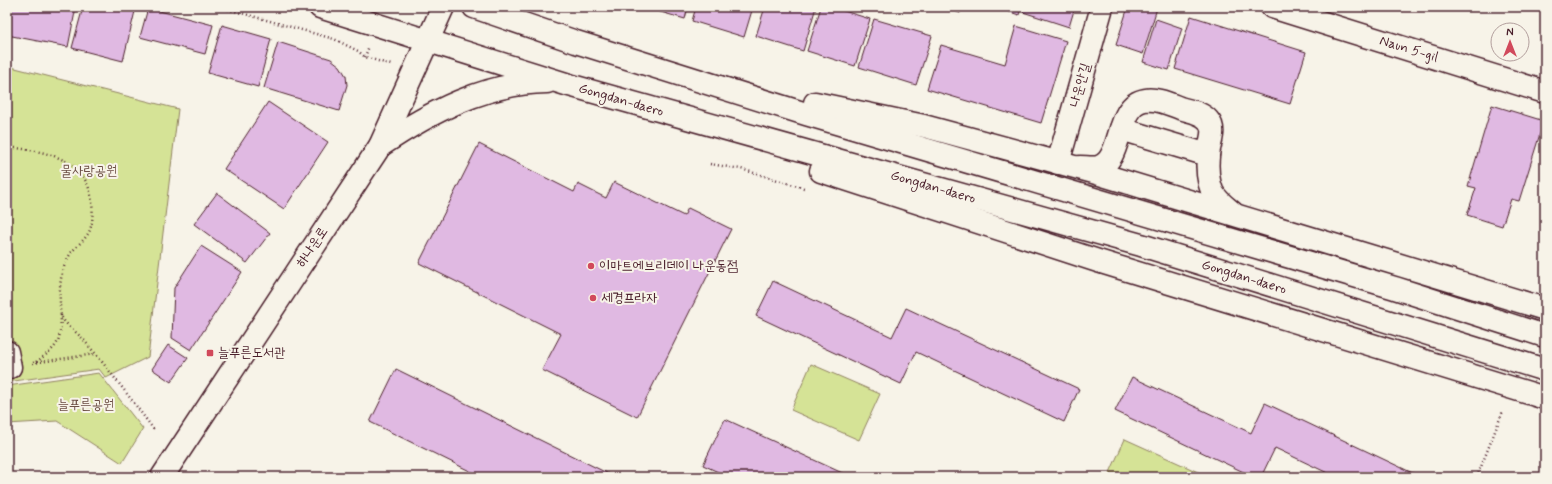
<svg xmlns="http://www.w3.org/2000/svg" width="1552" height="484" viewBox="0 0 1552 484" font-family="Mynerve,'Poor Story',sans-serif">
<rect width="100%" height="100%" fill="#f7f3e8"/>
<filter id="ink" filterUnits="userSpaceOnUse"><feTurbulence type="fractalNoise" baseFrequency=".025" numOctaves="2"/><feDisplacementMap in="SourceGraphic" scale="8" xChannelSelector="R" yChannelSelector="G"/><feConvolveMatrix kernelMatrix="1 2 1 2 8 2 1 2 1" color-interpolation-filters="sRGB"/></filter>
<g filter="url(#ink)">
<g fill="#d5e396" stroke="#908160">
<path d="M7 66 178 109 148 357 106 378 99 369 7 382Z"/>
<path d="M811 364 880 394 859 440 791 410Z"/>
<path d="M99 373 143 429 122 463 57 421 7 424V386Z"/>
<path d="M1125 439 1209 477H1108Z"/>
</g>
<g fill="#e0b9e2" stroke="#4a1f2b">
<path d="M7 7H76L68 47 7 35Z"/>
<path d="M83 7H136L123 61 72 48Z"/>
<path d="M643 7H688L685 19Z"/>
<path d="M696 7H753L744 37 692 21Z"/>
<path d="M765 7H816L803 51 756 36Z"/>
<path d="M821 7H831L870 19 855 66 807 51Z"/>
<path d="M943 7H962L960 13Z"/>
<path d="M995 7H1021L1019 15Z"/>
<path d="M1025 7H1075L1069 27 1023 12Z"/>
<path d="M1128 7H1153L1157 8 1143 54 1116 45Z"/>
<path d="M148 8 213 25 205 54 140 37Z"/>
<path d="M1191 16 1306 52 1290 104 1175 69Z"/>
<path d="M874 19 932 36 916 85 859 67Z"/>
<path d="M1156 19 1182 28 1169 70 1143 62Z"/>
<path d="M222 25 271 39 258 87 208 73Z"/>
<path d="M1016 26 1066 41 1041 123 927 89 941 45 1005 64Z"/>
<path d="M278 42 331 59 340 66 346 76 347 85 339 111 264 88Z"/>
<path d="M268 102 328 142 284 209 224 169Z"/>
<path d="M1492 105 1544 121 1519 201 1511 199 1502 226 1467 215 1476 188 1468 186Z"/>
<path d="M479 144 574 192 578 184 606 198 614 182 684 216 688 208 731 229 637 417 542 370 561 334 419 263Z"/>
<path d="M217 193 270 233 247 263 194 224Z"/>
<path d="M201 246 242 272 191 350 172 338 174 288Z"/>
<path d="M773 281 892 337 906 308 1079 389 1064 422 916 352 901 384 756 316Z"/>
<path d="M168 345 188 358 171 382 152 369Z"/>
<path d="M396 369 615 477H482L370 422Z"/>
<path d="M1132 377 1251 433 1265 403 1421 477H1336L1275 448 1261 477H1254L1115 411Z"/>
<path d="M725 419 851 477H729L703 465Z"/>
</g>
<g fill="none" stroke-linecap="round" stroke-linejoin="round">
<defs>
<g id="minor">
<path d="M320 7 569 85 1141 245 1545 370"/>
<path d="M474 7 576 42 806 114 1395 288 1545 336"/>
<path d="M1272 7 1545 92"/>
<path d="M815 103 924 126 1093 172 1545 309"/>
<path d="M1121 129 1208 155"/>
<path d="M380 146C430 112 485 83 547 82"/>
<path d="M1058 163 1102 7"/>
<path d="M1080 167C1086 167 1093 168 1098 167 1124 161 1114 105 1145 100 1157 98 1169 104 1180 108 1189 111 1201 112 1208 120 1217 130 1209 143 1208 155 1207 166 1208 181 1212 191 1216 200 1226 207 1233 213"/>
<path d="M821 171 1098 261 1545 398"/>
<path d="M7 352 10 367"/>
<path d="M162 477 380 146 443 7"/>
</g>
</defs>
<use href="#minor" stroke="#4a1f2b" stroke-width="25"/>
<g stroke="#4a1f2b" stroke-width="2.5" stroke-dasharray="1 3" stroke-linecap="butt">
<path d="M220 7 334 39 358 51 365 57 391 65"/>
<path d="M365 57 369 46"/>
<path d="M7 147C44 151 87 157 92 202 93 212 93 224 89 232 85 240 76 246 71 253 61 267 59 286 60 302 60 306 60 311 61 315 64 324 74 330 81 337 86 342 90 348 95 353 115 378 135 404 154 430"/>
<path d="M710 164 741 169 804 188"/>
<path d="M36 362C60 345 60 343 61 315"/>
<path d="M33 363 95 354"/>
<path d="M1477 477 1503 411"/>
</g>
<use href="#minor" stroke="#f7f3e8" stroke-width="22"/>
</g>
</g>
<g fill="#d1495b" stroke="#f7f3e8" stroke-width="1.5">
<circle cx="591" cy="266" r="4"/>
<circle cx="593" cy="298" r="4"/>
<rect x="206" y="349" width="8" height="8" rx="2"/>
</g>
<g text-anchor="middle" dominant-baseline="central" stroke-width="4" stroke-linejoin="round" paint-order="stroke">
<g font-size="14" fill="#4a1f2b" stroke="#f7f3e8">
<text transform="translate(1409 49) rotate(17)">Naun 5-gil</text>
<text transform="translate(1080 85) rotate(-74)">나운안길</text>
<text transform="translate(621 100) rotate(16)">Gongdan-daero</text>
<text transform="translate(933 187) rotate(16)">Gongdan-daero</text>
<text transform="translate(312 247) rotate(-56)">하나운로</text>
<text transform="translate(1244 277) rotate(17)">Gongdan-daero</text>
</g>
<g font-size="14" fill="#6d5046" stroke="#f7f3e8">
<text x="89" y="171">물사랑공원</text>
<text x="86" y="405">늘푸른공원</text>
</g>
<g font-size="14" fill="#4a1f2b" stroke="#f7f3e8" text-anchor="start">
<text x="599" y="266">이마트에브리데이 나운동점</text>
<text x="601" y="298">세경프라자</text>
<text x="218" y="353">늘푸른도서관</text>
</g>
</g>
<rect width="1552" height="484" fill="none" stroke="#f7f3e8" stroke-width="24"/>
<rect x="12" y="12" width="1528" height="460" fill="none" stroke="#4a1f2b" stroke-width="1.5" filter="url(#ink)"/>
<g transform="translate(1510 42)"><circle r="19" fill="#f7f3e8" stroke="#b29e9c"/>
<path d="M0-3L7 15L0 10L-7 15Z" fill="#d1495b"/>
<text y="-6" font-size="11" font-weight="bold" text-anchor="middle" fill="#4a1f2b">N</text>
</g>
</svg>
